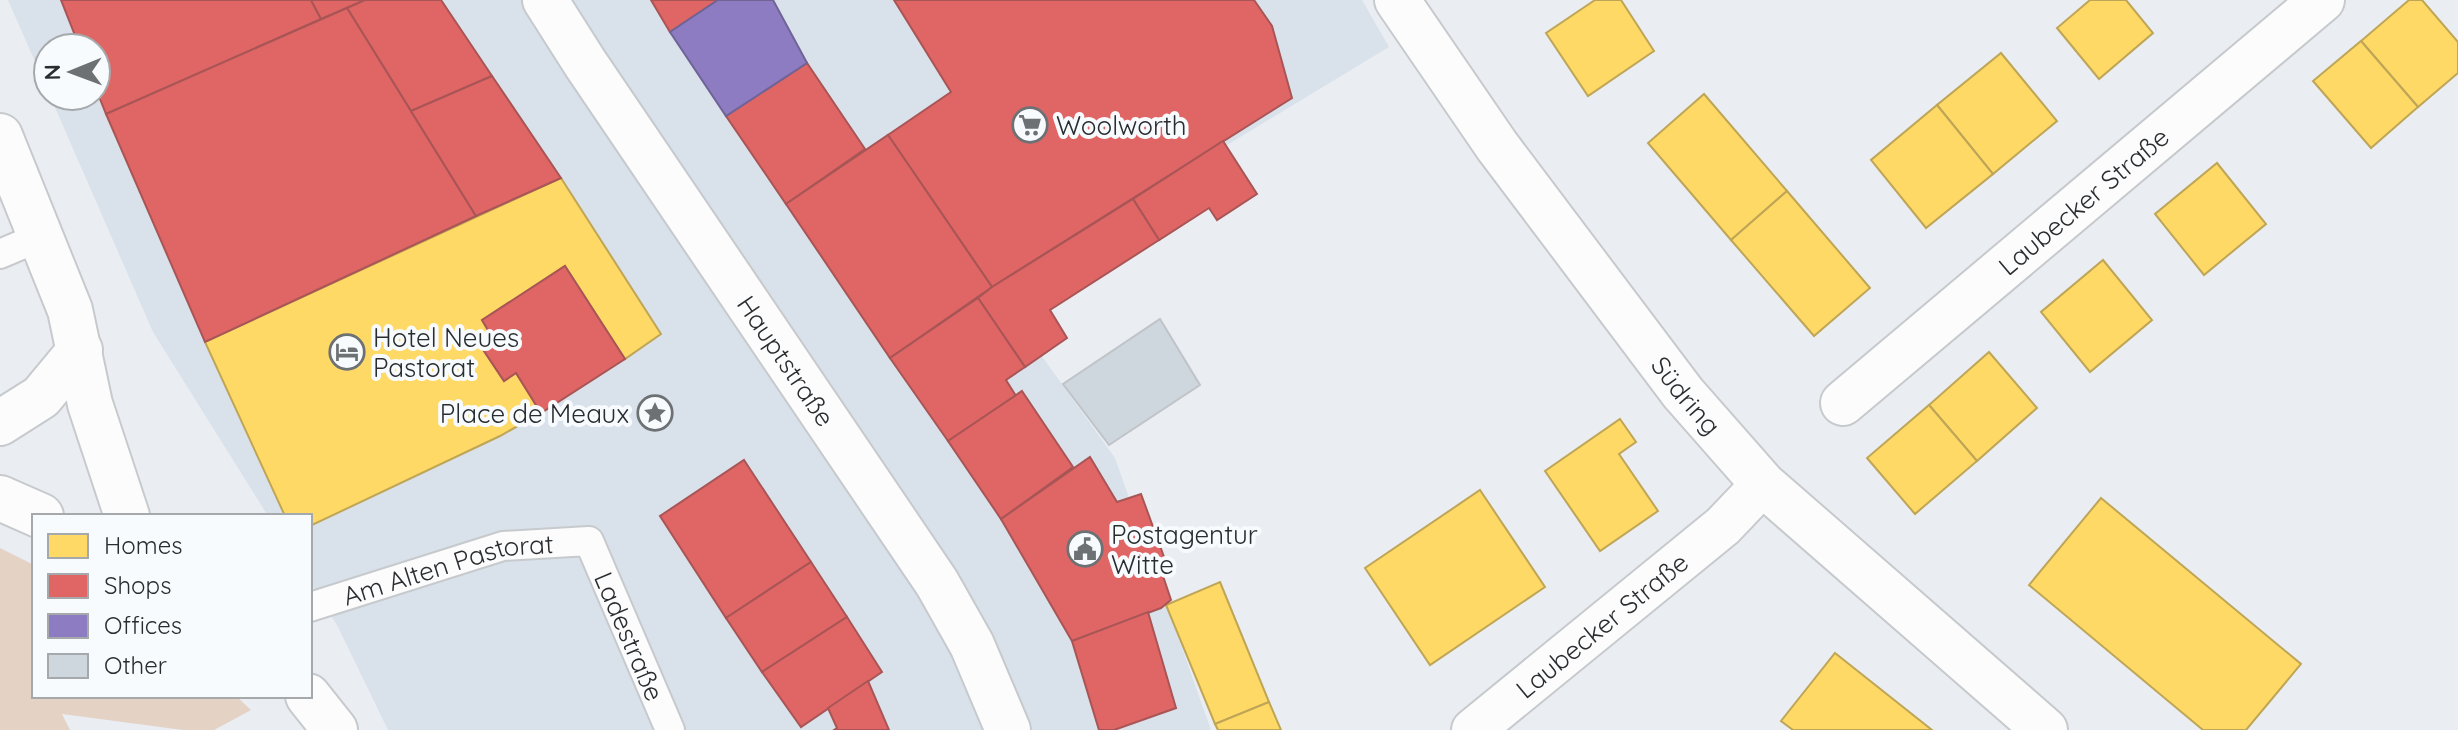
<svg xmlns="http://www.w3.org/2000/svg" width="2458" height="730" viewBox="0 0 2458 730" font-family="Quicksand,sans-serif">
<rect width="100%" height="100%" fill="#eaeef2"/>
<path fill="#d9e1ea" d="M8 0H1362L1389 47 992 287 1115 458 1211 730H388L338 627 310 582V516H268L153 332 50 96H96V48H48V91Z"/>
<path fill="#e4d2c5" d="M0 548 34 565V696H236L251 710 214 730H183L62 714 70 730H0Z"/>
<g fill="#ffd966" stroke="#bfa556" stroke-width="2">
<path d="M1595 0H1621L1654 51 1588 96 1546 33Z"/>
<path d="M2090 0H2126L2153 33 2099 79 2057 28Z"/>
<path d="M2409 0H2422L2458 42V73L2418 107 2361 41Z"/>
<path d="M2361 41 2418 107 2371 148 2313 81Z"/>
<path d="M2001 53 2057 121 1993 174 1937 105Z"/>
<path d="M1704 94 1787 191 1731 240 1648 143Z"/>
<path d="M1937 105 1993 174 1926 228 1871 160Z"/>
<path d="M2217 163 2266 224 2204 275 2155 214Z"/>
<path d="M561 178 661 334 625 359 565 266 482 320 492 337 480 345 504 381 516 373 541 413 500 436 310 526V516H285L205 342Z"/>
<path d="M1787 191 1870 288 1814 336 1731 240Z"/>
<path d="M2103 260 2152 320 2090 372 2041 312Z"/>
<path d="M1989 352 2037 408 1977 461 1929 405Z"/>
<path d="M1929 405 1977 461 1915 514 1867 458Z"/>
<path d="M1620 419 1636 442 1619 454 1658 511 1600 551 1545 471Z"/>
<path d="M1480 490 1545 587 1430 665 1365 568Z"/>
<path d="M2101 498 2301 664 2246 730H2203L2029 585Z"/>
<path d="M1220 582 1269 702 1215 724 1166 605Z"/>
<path d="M1835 653 1932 730H1793L1781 721Z"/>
<path d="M1269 702 1281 730H1218L1215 724Z"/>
</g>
<g fill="#e06666" stroke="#a95556" stroke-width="2">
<path d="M61 0H311L321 19 106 114 96 89V48H80Z"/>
<path d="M311 0H365L321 19Z"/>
<path d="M365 0H441L492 76 411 111 347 8Z"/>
<path d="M651 0H718L670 32Z"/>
<path d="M894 0H1254L1272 26 1292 98 992 287 888 135 951 92Z"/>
<path d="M347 8 476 216 205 342 106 114Z"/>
<path d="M807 63 865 149 786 204 726 116Z"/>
<path d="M492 76 561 178 476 216 411 111Z"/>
<path d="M888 135 992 287 890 358 786 204Z"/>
<path d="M1223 141 1257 194 1217 220 1209 208 1159 240 1133 199Z"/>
<path d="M1133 199 1159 240 1050 310 1067 338 1025 367 978 298 992 287Z"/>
<path d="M565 266 625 359 541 413 516 373 504 381 480 345 492 337 482 320Z"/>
<path d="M978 298 1025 367 1006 380 1016 396 948 441 890 358Z"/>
<path d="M1022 391 1073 467 1001 519 948 441Z"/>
<path d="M1090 457 1117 502 1141 494 1167 565 1160 567 1171 600 1161 608 1072 641 1001 519Z"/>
<path d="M744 460 811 562 726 618 660 516Z"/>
<path d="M811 562 847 617 762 672 726 618Z"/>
<path d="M1148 612 1176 708 1114 730H1099L1072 641Z"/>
<path d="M847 617 882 672 801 727 762 672Z"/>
<path d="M868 681 889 730H834L837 728 828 708Z"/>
</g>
<path fill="#8e7cc3" stroke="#706497" stroke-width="2" d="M718 0H773L807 63 726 116 670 32Z"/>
<path fill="#ced6de" stroke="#c0c3c7" stroke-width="2" d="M1160 319 1200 385 1109 445 1063 384Z"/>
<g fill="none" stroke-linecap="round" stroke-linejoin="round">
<defs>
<g id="service">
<path d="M0 254 42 236"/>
<path id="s1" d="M310 607 503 546 589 541 670 730"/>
</g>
<g id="pedestrian">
<path id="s2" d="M1473 730 1723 526 1763 484"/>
</g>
<g id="minor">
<path id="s3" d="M545 0 585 63 937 583 972 645 1008 730"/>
<path d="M0 136 70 310 90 404 127 516"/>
<path id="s4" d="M1843 403 2322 0"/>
<path d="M0 423 41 397 80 350"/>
</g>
<g id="tertiary">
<path id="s5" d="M1397 0 1497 146 1683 393 1763 484 2045 730"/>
<path d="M0 498 41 516"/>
<path d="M308 696 335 730"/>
</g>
</defs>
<use href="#service" stroke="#c7cacd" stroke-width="32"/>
<use href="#pedestrian" stroke="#c7cacd" stroke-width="46"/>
<use href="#minor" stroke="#c7cacd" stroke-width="48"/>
<use href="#tertiary" stroke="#c7cacd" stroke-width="48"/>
<use href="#service" stroke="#fcfcfd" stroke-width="28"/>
<use href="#pedestrian" stroke="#fcfcfd" stroke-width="42"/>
<use href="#minor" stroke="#fcfcfd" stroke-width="44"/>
<use href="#tertiary" stroke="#fcfcfd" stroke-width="44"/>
</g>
<defs>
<symbol id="supermarket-ring" viewBox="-11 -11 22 22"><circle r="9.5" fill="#f8fbfe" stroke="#6d7174" stroke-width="1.5"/><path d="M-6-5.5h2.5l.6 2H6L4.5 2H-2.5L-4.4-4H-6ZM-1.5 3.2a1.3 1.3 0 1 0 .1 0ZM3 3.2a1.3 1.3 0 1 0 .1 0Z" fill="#6d7174"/></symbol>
<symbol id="hotel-ring" viewBox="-11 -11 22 22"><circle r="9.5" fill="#f8fbfe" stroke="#6d7174" stroke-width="1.5"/><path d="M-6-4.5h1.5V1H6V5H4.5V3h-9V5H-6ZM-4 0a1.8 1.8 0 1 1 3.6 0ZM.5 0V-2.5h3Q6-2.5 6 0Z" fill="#6d7174"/></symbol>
<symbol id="sight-ring" viewBox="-11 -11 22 22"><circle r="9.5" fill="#f8fbfe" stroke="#6d7174" stroke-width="1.5"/><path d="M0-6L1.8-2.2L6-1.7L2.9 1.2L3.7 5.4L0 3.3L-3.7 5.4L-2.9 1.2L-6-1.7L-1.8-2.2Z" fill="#6d7174"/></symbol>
<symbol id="civic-ring" viewBox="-11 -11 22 22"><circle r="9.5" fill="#f8fbfe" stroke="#6d7174" stroke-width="1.5"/><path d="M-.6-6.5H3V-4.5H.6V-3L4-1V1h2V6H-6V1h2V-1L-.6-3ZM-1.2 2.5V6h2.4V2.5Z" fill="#6d7174"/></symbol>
</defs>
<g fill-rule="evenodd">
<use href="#supermarket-ring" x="1010" y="105" width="40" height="40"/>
<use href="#hotel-ring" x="327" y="332" width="40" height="40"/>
<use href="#sight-ring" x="635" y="393" width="40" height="40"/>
<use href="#civic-ring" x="1065" y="529" width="40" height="40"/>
</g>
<g text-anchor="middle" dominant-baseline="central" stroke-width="8" stroke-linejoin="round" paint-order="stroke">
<g font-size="26" fill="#2a2d30" stroke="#f8fbfe" text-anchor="start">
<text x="1056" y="125">Woolworth</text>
<text x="373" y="337">Hotel Neues<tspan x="373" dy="30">Pastorat</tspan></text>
<text x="629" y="413" text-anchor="end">Place de Meaux</text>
<text x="1111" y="534">Postagentur<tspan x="1111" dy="30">Witte</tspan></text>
</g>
<g font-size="26" fill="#2a2d30" stroke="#f8fbfe">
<text stroke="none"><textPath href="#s4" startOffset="314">Laubecker Straße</textPath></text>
<text stroke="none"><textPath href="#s3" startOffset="434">Hauptstraße</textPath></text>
<text stroke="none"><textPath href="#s5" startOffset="490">Südring</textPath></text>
<text stroke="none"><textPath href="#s1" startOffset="144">Am Alten Pastorat</textPath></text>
<text stroke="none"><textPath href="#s2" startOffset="166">Laubecker Straße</textPath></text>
<text stroke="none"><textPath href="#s1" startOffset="392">Ladestraße</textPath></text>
</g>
</g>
<rect x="32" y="514" width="280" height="184" fill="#f8fbfe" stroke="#a6a9ac" stroke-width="2"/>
<rect x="48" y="534" width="40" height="24" fill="#ffd966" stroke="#a6a9ac" stroke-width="2"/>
<text x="104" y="554" font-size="24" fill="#2a2d30">Homes</text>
<rect x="48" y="574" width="40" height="24" fill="#e06666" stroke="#a6a9ac" stroke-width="2"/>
<text x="104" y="594" font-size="24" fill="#2a2d30">Shops</text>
<rect x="48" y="614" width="40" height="24" fill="#8e7cc3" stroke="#a6a9ac" stroke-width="2"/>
<text x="104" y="634" font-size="24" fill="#2a2d30">Offices</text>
<rect x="48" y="654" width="40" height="24" fill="#ced6de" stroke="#a6a9ac" stroke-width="2"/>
<text x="104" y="674" font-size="24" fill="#2a2d30">Other</text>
<g transform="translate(72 72) rotate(269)"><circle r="38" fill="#f8fbfe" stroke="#a6a9ac" stroke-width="2"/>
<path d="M0-6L14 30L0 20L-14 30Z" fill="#6d7174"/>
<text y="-12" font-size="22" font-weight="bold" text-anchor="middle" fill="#2a2d30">N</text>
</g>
</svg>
